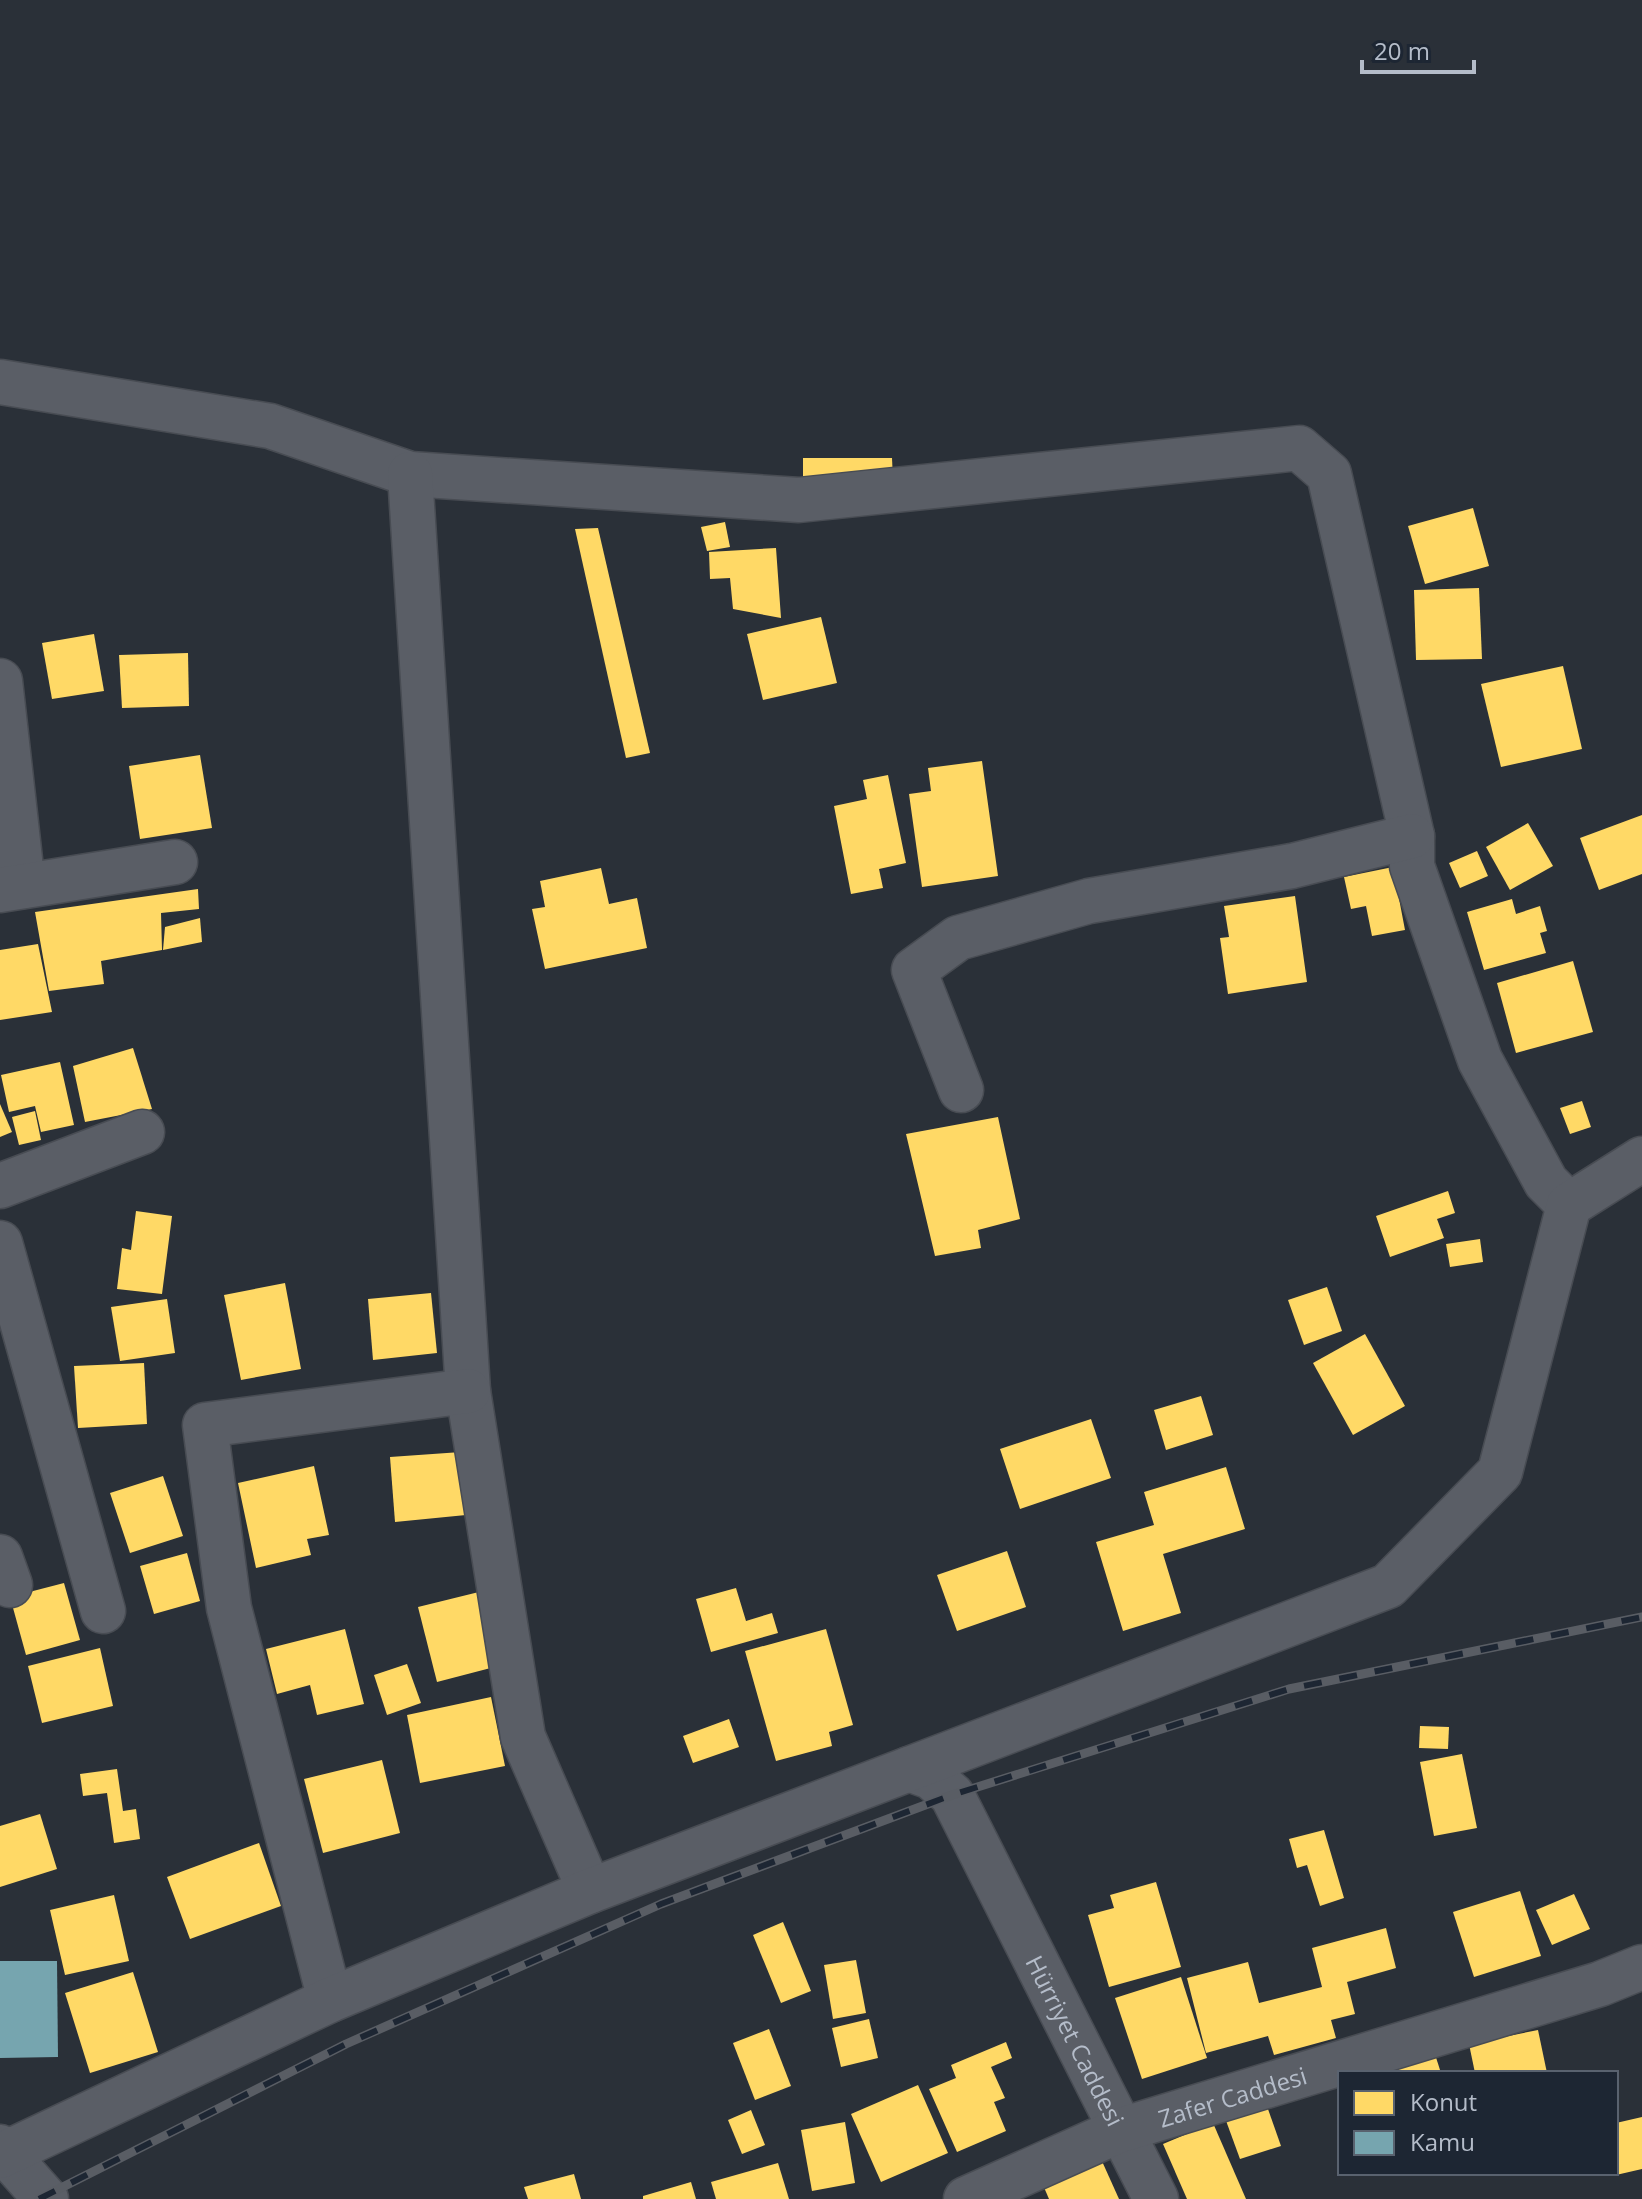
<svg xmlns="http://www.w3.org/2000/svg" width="1642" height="2199" viewBox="0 0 1642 2199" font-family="'Open Sans',sans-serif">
<rect width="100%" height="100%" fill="#2a3038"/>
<g fill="#ffd966">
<path d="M803 458H892L893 480H803Z"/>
<path d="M1473 508 1489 566 1425 584 1408 526Z"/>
<path d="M725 522 730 547 707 551 701 527Z"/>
<path d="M598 528 650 753 626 758 575 529Z"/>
<path d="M776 548 781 618 733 609 730 578 710 579 709 552Z"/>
<path d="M1479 588 1482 659 1416 660 1414 590Z"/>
<path d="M821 617 837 683 763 700 747 634Z"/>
<path d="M94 634 104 691 52 699 42 643Z"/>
<path d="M188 653 189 706 122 708 119 655Z"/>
<path d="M1563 666 1582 749 1501 767 1481 684Z"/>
<path d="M200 755 212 828 140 839 129 766Z"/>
<path d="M982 761 998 876 922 887 909 794 931 791 928 768Z"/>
<path d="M888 775 906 863 879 869 883 888 851 894 834 806 867 799 863 780Z"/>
<path d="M1642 815V874L1599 890 1580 838Z"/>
<path d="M1528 823 1553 866 1510 890 1486 847Z"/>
<path d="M1477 851 1488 876 1460 888 1449 863Z"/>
<path d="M1393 867 1405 930 1372 936 1366 906 1351 909 1344 877Z"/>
<path d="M601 868 609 904 637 898 647 948 545 969 532 909 545 907 540 881Z"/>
<path d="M198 889 199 909 161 913 162 950 101 961 104 984 49 991 35 912Z"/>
<path d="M1295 896 1307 982 1228 994 1220 938 1229 937 1224 906Z"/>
<path d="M1512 899 1516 914 1540 906 1547 931 1540 933 1546 953 1484 970 1467 912Z"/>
<path d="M200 918 202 942 163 950 165 927Z"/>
<path d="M38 944 52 1012 0 1020V950Z"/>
<path d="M1573 961 1593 1032 1516 1053 1497 983Z"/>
<path d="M133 1048 152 1109 85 1122 73 1066Z"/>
<path d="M60 1062 74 1125 41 1132 35 1106 9 1112 1 1075Z"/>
<path d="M1582 1101 1591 1127 1570 1134 1560 1108Z"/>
<path d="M0 1104 12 1132 0 1137Z"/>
<path d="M35 1111 41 1140 19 1145 12 1117Z"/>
<path d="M998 1117 1020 1219 978 1230 981 1248 935 1256 906 1134Z"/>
<path d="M1448 1191 1455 1213 1437 1219 1444 1238 1390 1257 1376 1216Z"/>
<path d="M136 1211 172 1216 162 1294 117 1289 122 1248 131 1250Z"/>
<path d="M1480 1239 1483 1262 1450 1267 1446 1244Z"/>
<path d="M285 1283 301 1369 241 1380 224 1295Z"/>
<path d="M1327 1287 1342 1331 1304 1345 1288 1300Z"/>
<path d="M431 1293 437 1353 373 1360 368 1299Z"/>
<path d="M167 1299 175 1353 120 1361 111 1307Z"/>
<path d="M1365 1334 1405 1406 1353 1435 1313 1363Z"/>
<path d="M144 1363 147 1424 78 1428 74 1366Z"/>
<path d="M1201 1396 1213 1435 1166 1450 1154 1410Z"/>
<path d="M1091 1419 1111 1478 1020 1509 1000 1449Z"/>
<path d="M461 1452 466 1515 395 1522 390 1457Z"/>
<path d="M314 1466 329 1535 307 1539 311 1555 256 1568 238 1483Z"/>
<path d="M1226 1467 1245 1529 1163 1554 1181 1613 1123 1631 1096 1542 1154 1525 1144 1492Z"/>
<path d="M163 1476 183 1536 130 1553 110 1493Z"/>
<path d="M1007 1551 1026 1607 957 1631 937 1575Z"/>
<path d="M187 1553 200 1601 154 1614 140 1566Z"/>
<path d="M64 1583 80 1640 26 1655 10 1597Z"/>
<path d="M736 1588 746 1621 772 1613 778 1633 711 1652 696 1599Z"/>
<path d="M487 1590 506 1664 437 1682 418 1607Z"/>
<path d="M345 1629 364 1704 317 1715 310 1685 277 1694 266 1649Z"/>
<path d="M826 1629 853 1725 829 1732 832 1746 776 1761 745 1651Z"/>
<path d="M100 1648 113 1706 42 1723 28 1666Z"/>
<path d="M407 1664 421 1703 387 1715 374 1675Z"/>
<path d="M491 1697 505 1766 420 1783 407 1715Z"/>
<path d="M729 1719 739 1747 693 1763 683 1736Z"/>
<path d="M1420 1726 1449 1727 1448 1749 1419 1748Z"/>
<path d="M1462 1754 1477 1828 1434 1836 1420 1762Z"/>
<path d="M382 1760 400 1833 323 1853 304 1779Z"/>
<path d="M117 1769 123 1811 136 1809 140 1839 114 1843 107 1793 83 1796 80 1774Z"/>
<path d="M40 1814 57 1869 0 1887V1826Z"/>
<path d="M1324 1830 1344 1898 1320 1906 1307 1865 1297 1868 1289 1839Z"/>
<path d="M259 1843 281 1906 190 1939 167 1877Z"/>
<path d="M1156 1882 1181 1967 1109 1987 1088 1915 1114 1908 1110 1895Z"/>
<path d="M1520 1891 1541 1956 1474 1977 1453 1912Z"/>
<path d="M1574 1894 1590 1929 1552 1945 1536 1910Z"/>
<path d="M114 1895 129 1961 65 1975 50 1910Z"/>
<path d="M783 1922 811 1991 781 2003 753 1935Z"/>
<path d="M1386 1928 1396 1968 1347 1982 1355 2014 1331 2020 1336 2038 1274 2055 1268 2036 1206 2053 1187 1978 1248 1962 1259 2003 1322 1987 1312 1948Z"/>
<path d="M856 1960 866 2013 833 2019 824 1965Z"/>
<path d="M133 1972 158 2052 90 2073 65 1993Z"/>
<path d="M1181 1977 1207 2058 1142 2079 1115 1998Z"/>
<path d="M869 2019 878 2058 841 2067 832 2028Z"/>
<path d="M769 2029 791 2086 755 2100 733 2043Z"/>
<path d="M1538 2030 1547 2073H1475L1469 2044Z"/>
<path d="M1006 2042 1012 2058 991 2067 1005 2098 994 2102 1006 2131 957 2152 929 2089 956 2078 951 2065Z"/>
<path d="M1432 2045 1441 2073H1364Z"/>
<path d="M918 2085 948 2153 881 2182 851 2114Z"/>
<path d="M1262 2092 1281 2146 1240 2159 1221 2107Z"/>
<path d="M751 2110 765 2145 742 2154 728 2120Z"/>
<path d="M1642 2117V2169L1616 2175V2123Z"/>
<path d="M845 2122 855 2183 812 2191 801 2130Z"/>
<path d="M1213 2123 1246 2199H1187L1163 2144Z"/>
<path d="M1101 2159 1119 2199H1049L1043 2185Z"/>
<path d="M778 2163 789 2199H716L711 2182Z"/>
<path d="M574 2174 581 2199H528L524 2187Z"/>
<path d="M691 2182 696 2199H643V2196Z"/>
</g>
<path fill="#76a5af" d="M0 1961H57L58 2057 0 2058Z"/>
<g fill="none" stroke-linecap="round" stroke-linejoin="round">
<defs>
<g id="minor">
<path d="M0 382 270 426 410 474 799 500 1299 448 1329 474 1412 836V866L1480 1060 1546 1182 1569 1205"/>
<path d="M410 474 468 1391 523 1737 590 1891"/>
<path d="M0 681 23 886"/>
<path d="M0 890 175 862"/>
<path d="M961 1090 914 970 958 938 1089 901 1292 866 1412 836"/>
<path d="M0 1186 142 1132"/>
<path d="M0 1243 103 1611"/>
<path d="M0 1557 10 1585"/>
<path id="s1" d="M909 1769 931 1777 952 1795 1156 2199"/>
<path d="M330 2000 229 1608 205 1425 468 1391"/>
<path d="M0 2147 46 2199"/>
<path d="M0 2156 330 2000 590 1891 1388 1586 1500 1472 1569 1205 1642 1159"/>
<path id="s2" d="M966 2199 1118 2131 1600 1984 1642 1967"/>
</g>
</defs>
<use href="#minor" stroke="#484c53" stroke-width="47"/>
<use href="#minor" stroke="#5a5e66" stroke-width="44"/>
<defs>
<path id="rail" d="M39 2199 346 2044 661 1904 952 1795 1289 1689 1642 1617"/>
</defs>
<use href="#rail" stroke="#595d64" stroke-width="9"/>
<use href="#rail" stroke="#1d2633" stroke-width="6" stroke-dasharray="18" stroke-linecap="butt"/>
</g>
<g text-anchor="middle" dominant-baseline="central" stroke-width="8" stroke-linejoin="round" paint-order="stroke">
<g font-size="24" fill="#b4bcc9" stroke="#1d2633">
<text stroke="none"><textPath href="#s1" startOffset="326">Hürriyet Caddesi</textPath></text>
<text stroke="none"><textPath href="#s2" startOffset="286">Zafer Caddesi</textPath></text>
</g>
</g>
<rect x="1338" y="2071" width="280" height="104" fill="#1d2633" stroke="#59626f" stroke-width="2"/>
<rect x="1354" y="2091" width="40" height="24" fill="#ffd966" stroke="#59626f" stroke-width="2"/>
<text x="1410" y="2111" font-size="24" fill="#b4bcc9">Konut</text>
<rect x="1354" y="2131" width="40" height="24" fill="#76a5af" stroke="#59626f" stroke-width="2"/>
<text x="1410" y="2151" font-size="24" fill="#b4bcc9">Kamu</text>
<path d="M1362 60v12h112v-12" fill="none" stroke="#b4bcc9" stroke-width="4"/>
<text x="1374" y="60" font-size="24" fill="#b4bcc9" stroke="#1d2633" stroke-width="6" paint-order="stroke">20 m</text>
</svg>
